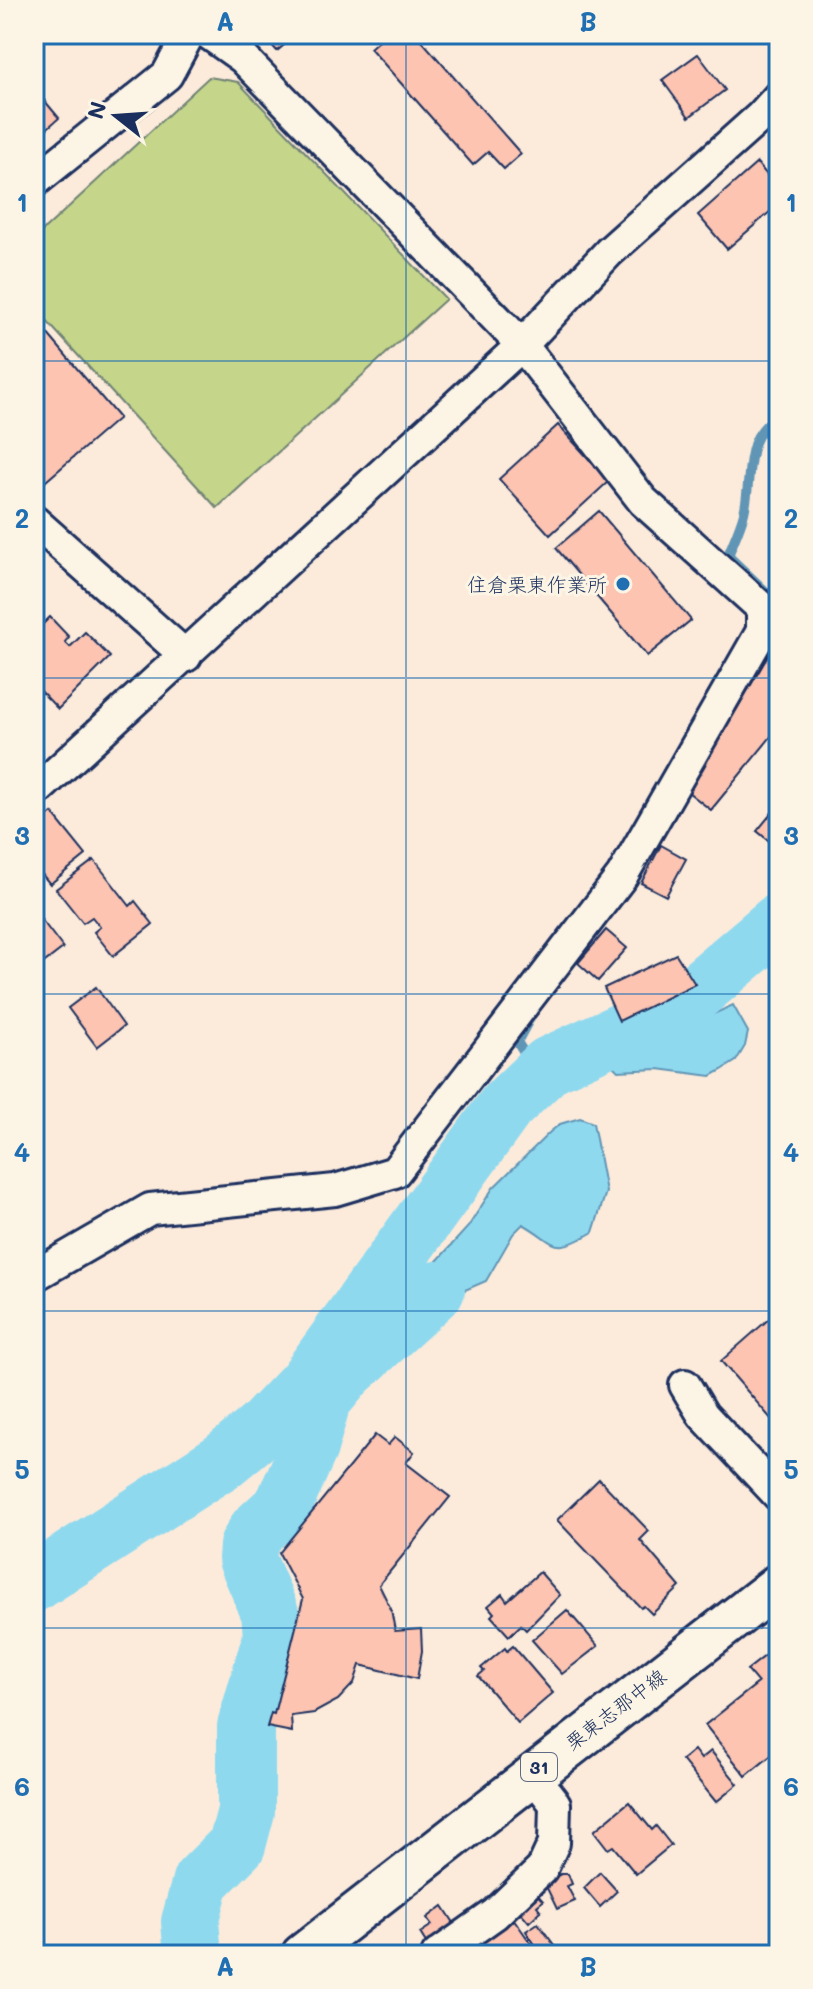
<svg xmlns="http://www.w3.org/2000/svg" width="813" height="1989" viewBox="0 0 813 1989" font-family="Mali,'Klee One',sans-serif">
<rect width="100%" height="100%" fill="#fcebdb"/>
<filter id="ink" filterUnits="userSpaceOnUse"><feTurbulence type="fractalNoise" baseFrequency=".0125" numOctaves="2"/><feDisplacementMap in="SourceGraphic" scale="16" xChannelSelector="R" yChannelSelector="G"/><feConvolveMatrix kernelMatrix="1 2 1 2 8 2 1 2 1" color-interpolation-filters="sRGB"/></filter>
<g filter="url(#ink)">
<path fill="#c5d68b" stroke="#708274" stroke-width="2" d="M209 77 238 82 446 299 217 508 34 307V239Z"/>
<g fill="#8fd9ef" stroke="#6195b5" stroke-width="2">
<path d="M733 1005 748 1032 745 1046 736 1061 722 1070 711 1076 658 1069 618 1071 613 1066 615 1060Z"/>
<path d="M580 1118 593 1123 606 1192 593 1232C551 1257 556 1242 523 1224L513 1234 486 1281 442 1300 427 1272 468 1227 493 1188 550 1132 560 1124Z"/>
</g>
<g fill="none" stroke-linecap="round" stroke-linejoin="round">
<g stroke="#6195b5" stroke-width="10">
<path d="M779 416C741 436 753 477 744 513 740 528 733 542 728 556L779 604"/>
<path d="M530 1018 517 1042 537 1073"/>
</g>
<g stroke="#8fd9ef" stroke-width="58">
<path d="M34 1583 223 1461 263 1428 306 1383 506 1106 549 1065 682 1004 779 922"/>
<path d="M193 1955 190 1922 201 1881 237 1845 246 1811V1727L272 1636 270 1613 247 1559 248 1546 257 1530 283 1506 309 1447 322 1401 346 1372 436 1290"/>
</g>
</g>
<g fill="#fcc4b1" stroke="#1b2f5e" stroke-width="2">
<path d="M262 34H297L277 51Z"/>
<path d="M386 34H416L521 154 504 169 488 152 473 165 370 48Z"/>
<path d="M698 54 725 90 689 117 662 80Z"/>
<path d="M34 88 59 118 34 140Z"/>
<path d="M757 163 779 189V204L727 249 698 215Z"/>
<path d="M35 319 119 418 39 487 34 481Z"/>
<path d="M558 425 609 481 550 535 499 479Z"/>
<path d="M599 511 691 620 647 656 556 548Z"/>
<path d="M34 614 43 624 50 617 69 637 65 642 70 647 85 632 110 657 58 709 34 684Z"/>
<path d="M779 637V727L711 810 688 792Z"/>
<path d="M779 804V849L757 831Z"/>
<path d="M52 813 86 855 50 884 34 865V828Z"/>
<path d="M661 845 686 859 666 896 641 883Z"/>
<path d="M94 860 130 906 135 901 153 924 113 956 94 932 100 927 92 917 83 923 56 889Z"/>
<path d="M41 919 63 948 37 968 34 963V924Z"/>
<path d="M606 930 627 948 598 981 578 963Z"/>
<path d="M676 954 695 984 619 1021 604 988Z"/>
<path d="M96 987 124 1026 97 1047 68 1008Z"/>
<path d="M779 1310V1428L721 1361Z"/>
<path d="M375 1435 388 1445 395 1437 414 1452 406 1463 450 1497 379 1585 391 1609 395 1631 421 1629 422 1651 417 1679 360 1665 354 1683 338 1700 314 1713 291 1716 292 1732 267 1727 271 1713 274 1714 303 1599 279 1553Z"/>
<path d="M599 1479 649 1531 640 1540 680 1587 652 1614 644 1606 641 1608 557 1520Z"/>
<path d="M540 1572 560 1595 526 1630 521 1625 509 1636 491 1616 494 1613 488 1606 502 1594 507 1601Z"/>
<path d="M567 1610 598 1646 562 1674 532 1640Z"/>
<path d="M513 1646 553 1693 518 1723 478 1676 484 1671 481 1668 505 1648 507 1651Z"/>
<path d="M765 1656 779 1673V1749L746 1776 705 1725 758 1683 747 1670Z"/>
<path d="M694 1750 701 1759 711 1751 738 1784 716 1802 682 1760Z"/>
<path d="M629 1802 652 1830 656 1826 671 1845 636 1874 613 1846 608 1849 594 1831Z"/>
<path d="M600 1872 617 1891 600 1907 584 1888Z"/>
<path d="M561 1874H568L572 1884 567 1886 575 1901 557 1909 544 1882Z"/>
<path d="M535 1892 543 1901 537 1906 541 1911 529 1922 517 1908Z"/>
<path d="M443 1906 458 1929 428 1946 420 1933 432 1925 427 1918Z"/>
<path d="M511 1915 539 1955H491L479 1938Z"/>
<path d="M538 1923 557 1949 549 1955H542L526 1931Z"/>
</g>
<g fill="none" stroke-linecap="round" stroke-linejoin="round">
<defs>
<g id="minor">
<path d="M34 182 167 75 189 34"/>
<path d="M34 521 186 656"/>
<path d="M34 793 522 345 609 252 760 117 779 96"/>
<path d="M34 1276 150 1209 335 1190 395 1172 622 876 762 631V608L643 501 522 345 243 58 209 34"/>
<path d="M685 1385 703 1415 779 1496"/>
<path d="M437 1955 495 1914 542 1869 554 1843 555 1804 531 1773"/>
</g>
<path id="major" d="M302 1955 779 1584"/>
</defs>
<use href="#minor" stroke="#1b2f5e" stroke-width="36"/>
<use href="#major" stroke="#1b2f5e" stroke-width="46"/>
<use href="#minor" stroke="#fcf5e5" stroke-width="30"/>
<use href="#major" stroke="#fcf5e5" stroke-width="40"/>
</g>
</g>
<path fill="none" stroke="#1f6fb2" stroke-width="2" stroke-opacity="0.55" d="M406 34V1955M34 361H779M34 678H779M34 994H779M34 1311H779M34 1628H779"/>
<circle fill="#1f6fb2" stroke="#fcf5e5" stroke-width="3" cx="623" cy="584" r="8"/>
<g text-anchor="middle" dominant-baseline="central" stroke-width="6" stroke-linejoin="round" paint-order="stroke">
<rect fill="#fcf5e5" stroke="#5e6a86" stroke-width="2" x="521" y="1753" width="36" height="28" rx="6"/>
<g font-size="18" font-weight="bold" fill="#1b2f5e">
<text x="539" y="1767">31</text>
</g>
<g font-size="20" fill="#1b2f5e" stroke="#fcf5e5" text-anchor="end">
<text x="607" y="584">住倉栗東作業所</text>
</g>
<g font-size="20" fill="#1b2f5e" stroke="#fcf5e5">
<text transform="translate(615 1709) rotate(-37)">栗東志那中線</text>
</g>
</g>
<rect width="813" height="1989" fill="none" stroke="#fcf5e5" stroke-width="88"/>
<g transform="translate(116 116) rotate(287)" stroke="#fcf5e5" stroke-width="6" paint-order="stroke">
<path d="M0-6L14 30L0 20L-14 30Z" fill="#1b2f5e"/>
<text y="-12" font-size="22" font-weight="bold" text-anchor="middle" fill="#1b2f5e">N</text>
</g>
<rect x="44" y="44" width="725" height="1901" fill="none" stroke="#1f6fb2" stroke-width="3"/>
<g font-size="26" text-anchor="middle" font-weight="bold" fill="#1f6fb2">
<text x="225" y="31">A</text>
<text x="588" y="31">B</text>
<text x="22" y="212">1</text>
<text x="791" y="212">1</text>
<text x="22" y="528">2</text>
<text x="791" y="528">2</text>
<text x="22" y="845">3</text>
<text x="791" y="845">3</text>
<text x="22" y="1162">4</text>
<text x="791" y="1162">4</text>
<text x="22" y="1479">5</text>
<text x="791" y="1479">5</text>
<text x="22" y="1796">6</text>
<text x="791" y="1796">6</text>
<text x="225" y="1976">A</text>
<text x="588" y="1976">B</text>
</g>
</svg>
